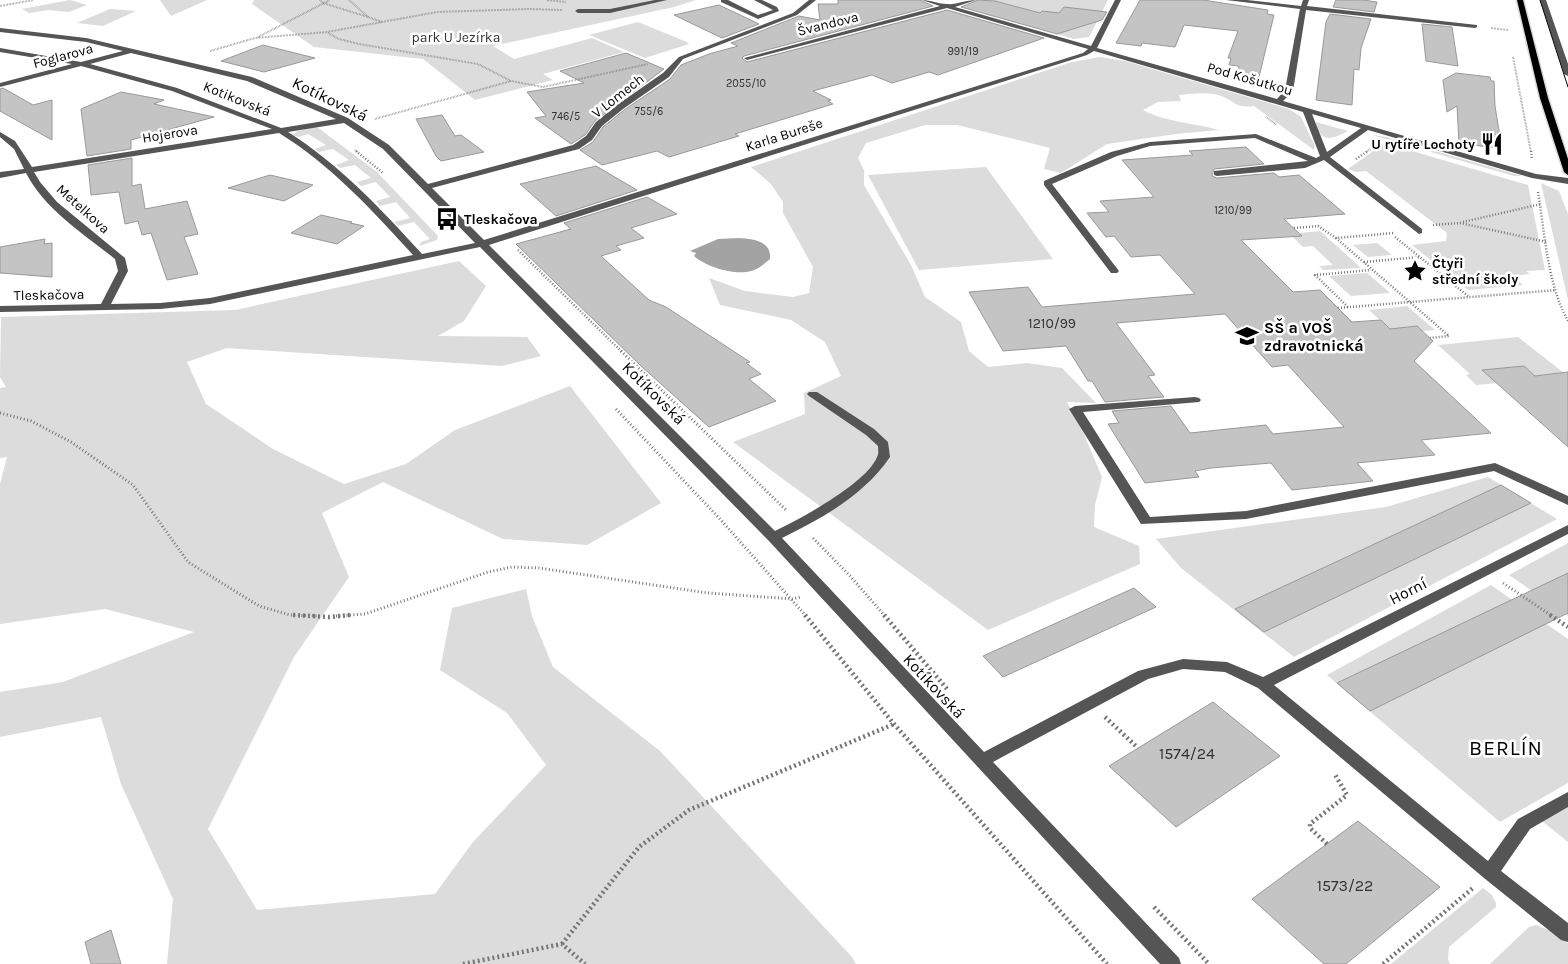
<svg xmlns="http://www.w3.org/2000/svg" width="1568" height="964" viewBox="0 0 1568 964" font-family="Karla,sans-serif">
<rect width="100%" height="100%" fill="#fff"/>
<g fill="#dcdcdc">
<path d="M70 0 87 5 69 12 48 10 29 13 22 9Z"/>
<path d="M160 0H207L171 16Z"/>
<path d="M254 0H696L674 7 493 46 514 59 592 38 624 52 543 74 553 80 475 100 423 59 314 47 252 4Z"/>
<path d="M986 0H1108L1089 37 1074 39 973 9 978 2Z"/>
<path d="M110 9 136 11 103 26 77 23Z"/>
<path d="M638 22 687 42 689 44 645 58 589 35Z"/>
<path d="M1100 57 1125 61 1289 109 1301 117 1315 146 1314 150 1254 106C1236 108 1238 104 1224 97 1210 91 1193 94 1179 95L1181 101 1158 102 1143 110C1165 122 1194 123 1219 130L1176 134 1107 144 1061 173 1044 169 1050 148 957 125H925L866 143 858 158 864 170V185L911 265 925 297 961 322 969 351 988 367 1027 363 1062 368 1096 403 1067 402 1083 432 1102 477 1095 505 1094 527 1139 546 1140 564 988 630 733 442 805 414 804 393 841 376 825 342 791 320 720 305 709 278 745 291 793 297 809 293 813 267 783 213V202L771 184 751 167 1072 62Z"/>
<path d="M1316 122 1348 131C1333 139 1319 144 1316 122Z"/>
<path d="M317 127 377 172 438 236 437 240 419 246 421 242 430 239 414 222 398 226 394 222 410 218 396 202 380 206 376 201 390 197 376 182 361 186 357 182 371 178 355 165 340 168 336 165 349 160 333 149 319 152 315 149 326 145 308 134 299 137 292 135 298 131Z"/>
<path d="M1372 135 1386 137 1522 176H1514Z"/>
<path d="M1385 143 1528 185 1545 270 1526 271 1530 274 1513 276 1523 285 1468 290 1412 245 1446 241 1447 233 1366 171 1356 172 1348 169Z"/>
<path d="M986 167 1053 259 919 270 868 175Z"/>
<path d="M1541 183 1559 191 1568 214V300Z"/>
<path d="M1320 231 1361 268 1323 270 1319 266 1333 265 1313 246 1303 247 1292 236H1302L1299 233Z"/>
<path d="M1377 243 1392 255 1368 257 1353 245Z"/>
<path d="M459 261 486 286 464 321 438 336 527 337 541 356 502 366 227 348 187 362 206 404 273 449 344 484 406 464 455 430 570 386 661 503 587 545 503 539 383 482 322 513 349 577 294 657 208 829 257 910 435 894 473 842 546 765 507 713 440 670 452 608 526 589 532 616 553 667 660 751 852 957 856 964H167L173 899 121 784 101 717 0 737V692L63 682 194 632 105 609 0 624V484L7 457 0 458V388L6 387 0 377 1 317 235 310Z"/>
<path d="M1367 273 1390 293 1351 296 1329 276Z"/>
<path d="M1407 306 1435 330 1422 331 1417 326 1390 329 1369 310Z"/>
<path d="M1518 337 1564 373 1535 376 1524 366 1506 368 1520 381 1476 385 1466 375 1470 374 1438 345Z"/>
<path d="M1488 477 1557 519 1294 657 1181 568 1156 539 1386 507Z"/>
<path d="M1568 543V616L1509 575Z"/>
<path d="M1491 585 1568 639V783L1500 822 1327 675Z"/>
<path d="M1568 805V842L1542 821Z"/>
<path d="M1483 888 1492 895 1496 903V907L1449 947 1448 959 1450 964H1391Z"/>
<path d="M1536 925 1554 932 1568 943V964H1490L1529 927Z"/>
</g>
<path fill="#a3a3a3" d="M739 238C753 239 772 241 770 259 765 263 760 268 754 270 738 277 706 267 694 256L696 253 690 251 718 239Z"/>
<g fill="#c4c4c4" stroke="#999">
<path d="M838 0H920L933 6 744 56 742 58 747 62 947 10 1044 38 938 75 929 72 892 83 872 75 813 91 831 100 828 101 833 104 735 134 739 136 669 157 657 151 602 165 580 150 593 142 603 127 624 110 670 79 681 65 709 54 738 46 731 43 799 16 820 20 818 4H838Z"/>
<path d="M978 0 995 1 1040 13 1042 11 1059 13 1064 7 1107 12 1102 20 1057 34 961 7Z"/>
<path d="M1140 0H1203L1268 10 1267 14 1274 15 1259 77 1237 74 1239 66 1229 65 1231 58H1228L1238 31 1184 25 1175 47 1142 43 1141 46 1116 43Z"/>
<path d="M1336 0H1363L1377 2 1374 12 1333 7Z"/>
<path d="M719 5 759 24 722 38 674 15Z"/>
<path d="M1330 14 1371 19 1361 48 1359 70 1354 69 1352 105 1316 100 1326 22Z"/>
<path d="M1422 24 1452 27 1458 66 1426 61Z"/>
<path d="M263 45 315 58 264 72 221 61Z"/>
<path d="M626 53 664 69 595 121 585 135 571 144 535 118 546 116 527 92 584 83 560 71Z"/>
<path d="M1456 73 1490 77 1491 81H1494L1495 106 1502 149 1459 143 1457 106 1447 112 1443 80Z"/>
<path d="M3 88 33 105 52 100V140L0 111V89Z"/>
<path d="M121 92 164 100 154 104 214 117 131 140V149L87 156 81 109Z"/>
<path d="M442 115 455 136 461 135 484 152 441 161 436 156 416 119Z"/>
<path d="M1246 147 1264 164 1214 169 1212 176 1217 178 1274 173 1279 177 1299 175 1345 214 1284 219 1302 236 1241 240 1293 292 1320 290 1352 322 1381 320 1390 329 1417 326 1433 341 1414 361 1491 433 1421 440 1435 455 1357 463 1373 481 1292 490 1271 463 1211 468 1195 471 1199 477 1145 483 1108 424 1119 423 1112 411 1171 406 1190 433 1266 425 1273 434 1344 427 1288 365 1272 367 1225 314 1116 323 1155 375 1148 376 1164 397 1105 402 1092 381H1088L1066 346 1003 351 969 292 1028 287 1042 307 1195 294 1160 255 1131 257 1114 236 1106 237 1087 213 1109 212 1100 201 1154 197 1122 160 1193 155 1189 151Z"/>
<path d="M132 158V186L141 184 145 209 187 201 198 234 184 237 198 274 167 280 151 233 142 235 138 221 125 224 119 192 91 195 88 165Z"/>
<path d="M596 166 637 190 556 216 520 184Z"/>
<path d="M270 175 313 185 284 201 228 188Z"/>
<path d="M647 197 677 214 631 228 644 238 616 246 621 250 601 256 649 300 666 307 750 362 746 363 761 374 749 379 776 401 709 427 641 366 516 244 571 229 564 223Z"/>
<path d="M321 215 352 222 350 223 364 226 337 244 291 233Z"/>
<path d="M45 239 44 244 52 243V277L0 273V247Z"/>
<path d="M1524 366 1535 376 1568 372V447L1482 370Z"/>
<path d="M1501 485 1531 503 1264 632 1235 609Z"/>
<path d="M1568 573V613L1370 711 1337 683Z"/>
<path d="M1134 588 1156 607 1003 677 983 656Z"/>
<path d="M1213 702 1280 756 1176 827 1109 766Z"/>
<path d="M1358 821 1440 887 1346 964H1324L1252 899Z"/>
<path d="M111 930 121 964H91L85 942Z"/>
</g>
<g fill="none" stroke-linecap="round" stroke-linejoin="round">
<defs>
<path id="major" d="M1517 0H1523L1548 98 1568 159V175L1564 172 1540 98Z"/>
</defs>
<use href="#major" stroke="#dbdbdb" stroke-width="3"/>
<g stroke="#777" stroke-width="2" stroke-dasharray="0.5 1" stroke-linecap="butt">
<path d="M320 0 323 3 368 17"/>
<path d="M349 0 368 17 382 22"/>
<path d="M547 0 566 2"/>
<path d="M0 6 34 0"/>
<path d="M1491 28 1508 30"/>
<path d="M328 33 339 39 359 44 478 64 511 81 543 87 648 64"/>
<path d="M258 37 330 0"/>
<path d="M210 51 255 38 327 32 437 12 529 9 562 10"/>
<path d="M1513 57 1531 152"/>
<path d="M1266 117 1277 125"/>
<path d="M375 119 511 81"/>
<path d="M355 150 358 152"/>
<path d="M1366 152 1376 146"/>
</g>
<g stroke="#777" stroke-width="2.5" stroke-dasharray="1 2" stroke-linecap="butt">
<path d="M356 151 383 173"/>
<path d="M1531 151 1532 159"/>
<path d="M1356 159 1368 151"/>
<path d="M1538 192C1545 234 1547 283 1568 321"/>
<path d="M1463 222 1541 204"/>
<path d="M1433 225 1460 223 1547 242"/>
<path d="M1294 228 1318 226 1336 238 1394 233"/>
<path d="M1395 237 1468 296"/>
<path d="M1336 238 1449 336 1430 338"/>
<path d="M518 250 622 352"/>
<path d="M1364 262 1420 257"/>
<path d="M1348 307 1315 275 1371 270"/>
<path d="M1338 308 1556 290"/>
</g>
<g stroke="#777" stroke-width="3" stroke-dasharray="1 2.5" stroke-linecap="butt">
<path d="M621 351 786 510"/>
<path d="M616 409 720 519 806 616"/>
<path d="M0 413 31 421 71 442 133 485 188 562 259 606 290 615 317 616"/>
<path d="M813 538 850 576 885 616"/>
<path d="M1503 583 1552 616"/>
<path d="M336 616 365 614 488 572 512 567 539 568 708 593 792 599 801 597"/>
</g>
<g stroke="#777" stroke-width="4.5" stroke-dasharray="2 3" stroke-linecap="butt">
<path d="M293 615 329 617 351 615"/>
<path d="M805 615 894 724 1107 964"/>
<path d="M884 615 948 690"/>
<path d="M1550 615 1568 627"/>
<path d="M1105 717 1138 748"/>
<path d="M1327 844 1310 828V824L1347 795 1334 773"/>
<path d="M1154 907 1209 964"/>
<path d="M562 944 639 847 689 810 894 724"/>
<path d="M463 964 562 944 585 964"/>
<path d="M1383 964 1473 888"/>
</g>
<g fill="#555" fill-rule="evenodd">
<path d="M655 0H667L610 13H578L575 11 578 9H610Z"/>
<path d="M721 0H728L758 15 773 10 754 0H762L777 7 779 11 758 19 721 2Z"/>
<path d="M809 0H816L797 15 683 59 669 77 623 109 602 126 592 140 579 149 432 188 484 240 1083 53 1088 49 947 8 747 60 744 58 940 6 922 0C931 0 938 4 947 4 956 5 966 0 976 0L955 7 1091 46 1115 0H1121L1097 48 1277 99 1285 90 1300 9 1226 0H1247L1301 6 1303 0H1309L1307 6 1477 25V27L1475 28 1306 10 1293 91 1283 101 1536 174 1568 178V184L1532 178 1368 130 1330 157 1422 229V233L1419 234 1324 160 1305 168 1217 176 1214 175V171L1308 161 1255 138 1150 146 1117 156 1052 184 1119 271 1117 273H1111L1044 185V181L1111 152 1150 142 1256 134 1316 158 1320 156 1303 112 1094 51 1087 55 489 245 775 531C800 519 867 483 877 457 879 454 878 449 878 446L866 435 809 396 807 394 809 392H817L874 429 888 442 890 457C864 495 823 518 782 538L984 752 1138 671 1183 659 1227 662 1263 677 1568 525V534L1274 685 1488 861 1518 819 1568 792V807L1530 829 1501 871 1568 923V942L1561 940 1484 878 1258 688 1225 672 1183 669 1148 679 993 762 1179 958 1181 964H1160L768 540 480 247 210 304 160 309 0 312V306L101 304 118 271 115 259C84 234 45 210 26 173L0 178V172L24 169 14 149 0 137V132L15 141 32 167 272 129 172 91 81 66 0 87V83L72 64 0 52V48L81 62 123 51 86 42 0 32V28L86 38 252 77 348 118 389 145 428 184 573 145 586 136 596 122 617 105 663 73 679 57 793 13ZM131 53 247 81 336 119 281 128 177 88 90 64ZM1312 114 1361 128 1327 152ZM344 123 383 149 475 243 422 254C381 209 340 165 288 132ZM279 133C331 165 372 210 413 255L210 298 160 303 111 304 128 271 125 258 57 202 40 182 34 172Z"/>
<path d="M1540 0H1546L1568 64V76L1564 74Z"/>
<path d="M1195 397 1199 398 1201 400 1199 402 1083 412 1150 517 1246 511 1495 463 1568 496V505L1494 471 1246 519 1141 524 1069 409 1075 406Z"/>
</g>
<use href="#major" fill="#000" fill-rule="evenodd"/>
<path stroke="#000" stroke-width="1" d="M1540 0 1568 87"/>
</g>
<defs>
<symbol id="restaurant-bare" viewBox="-9 -9 18 18"><path d="M-5-6h1v4h1v-4h1v4h1v-4h1v5L-1.5 .5V6h-2V.5L-5-1ZM5-6V6H3V1.5H1.5Q1.5-4 5-6Z" fill="#000" stroke="#fff" stroke-width="2.5" paint-order="stroke"/></symbol>
<symbol id="bus-bare" viewBox="-9 -9 18 18"><path d="M-5-6H5V4H4V6H2V4H-2V6H-4V4H-5ZM-3.5-4V0h7V-4ZM-3.5 1.2v1.5H-2V1.2ZM2 1.2v1.5H3.5V1.2Z" fill="#000" stroke="#fff" stroke-width="2.5" paint-order="stroke"/></symbol>
<symbol id="sight-bare" viewBox="-9 -9 18 18"><path d="M0-6L1.8-2.2L6-1.7L2.9 1.2L3.7 5.4L0 3.3L-3.7 5.4L-2.9 1.2L-6-1.7L-1.8-2.2Z" fill="#000" stroke="#fff" stroke-width="2.5" paint-order="stroke"/></symbol>
<symbol id="school-bare" viewBox="-9 -9 18 18"><path d="M0-5L7-2L0 1L-7-2ZM-4 1L0 2.5L4 1V4Q0 6-4 4Z" fill="#000" stroke="#fff" stroke-width="2.5" paint-order="stroke"/></symbol>
</defs>
<g fill-rule="evenodd">
<use href="#restaurant-bare" x="1476" y="128" width="32" height="32"/>
<use href="#bus-bare" x="431" y="203" width="32" height="32"/>
<use href="#sight-bare" x="1399" y="255" width="32" height="32"/>
<use href="#school-bare" x="1231" y="320" width="32" height="32"/>
</g>
<g text-anchor="middle" dominant-baseline="central" stroke-width="5" stroke-linejoin="round" paint-order="stroke">
<g font-size="11" fill="#313131">
<text x="963" y="51">991/19</text>
<text x="746" y="83">2055/10</text>
<text x="649" y="111">755/6</text>
<text x="566" y="116">746/5</text>
<text x="1233" y="210">1210/99</text>
</g>
<g font-size="14" fill="#000" stroke="#fff">
<text transform="translate(828 24) rotate(-14)">Švandova</text>
<text transform="translate(63 56) rotate(-15)">Foglarova</text>
<text transform="translate(1250 79) rotate(16)">Pod Košutkou</text>
<text transform="translate(618 96) rotate(-38)">V Lomech</text>
<text transform="translate(237 99) rotate(22)">Kotikovská</text>
<text transform="translate(170 134) rotate(-9)">Hojerova</text>
<text transform="translate(784 135) rotate(-18)">Karla Bureše</text>
<text transform="translate(83 209) rotate(42)">Metelkova</text>
<text transform="translate(49 295) rotate(-1)">Tleskačova</text>
</g>
<g font-size="14" fill="#333" stroke="#fff">
<text x="456" y="37">park U Jezírka</text>
</g>
<g font-size="14" font-weight="bold" fill="#000" stroke="#fff" text-anchor="start">
<text x="1475" y="144" text-anchor="end">U rytíře Lochoty</text>
<text x="464" y="219">Tleskačova</text>
<text x="1432" y="263">Čtyři<tspan x="1432" dy="16">střední školy</tspan></text>
</g>
<g font-size="14" fill="#313131">
<text x="1052" y="323">1210/99</text>
</g>
<g font-size="16" fill="#000" stroke="#fff">
<text transform="translate(330 99) rotate(26)">Kotíkovská</text>
<text transform="translate(654 393) rotate(45)">Kotíkovská</text>
<text transform="translate(1408 591) rotate(-27)">Horní</text>
<text transform="translate(934 686) rotate(47)">Kotíkovská</text>
</g>
<g font-size="16" font-weight="bold" fill="#000" stroke="#fff" text-anchor="start">
<text x="1264" y="327">SŠ a VOŠ<tspan x="1264" dy="18">zdravotnická</tspan></text>
</g>
<g font-size="16" fill="#313131">
<text x="1187" y="753">1574/24</text>
<text x="1345" y="885">1573/22</text>
</g>
<g font-size="21" letter-spacing="1" fill="#000" stroke="#fff">
<text x="1506" y="748">BERLÍN</text>
</g>
</g>
</svg>
